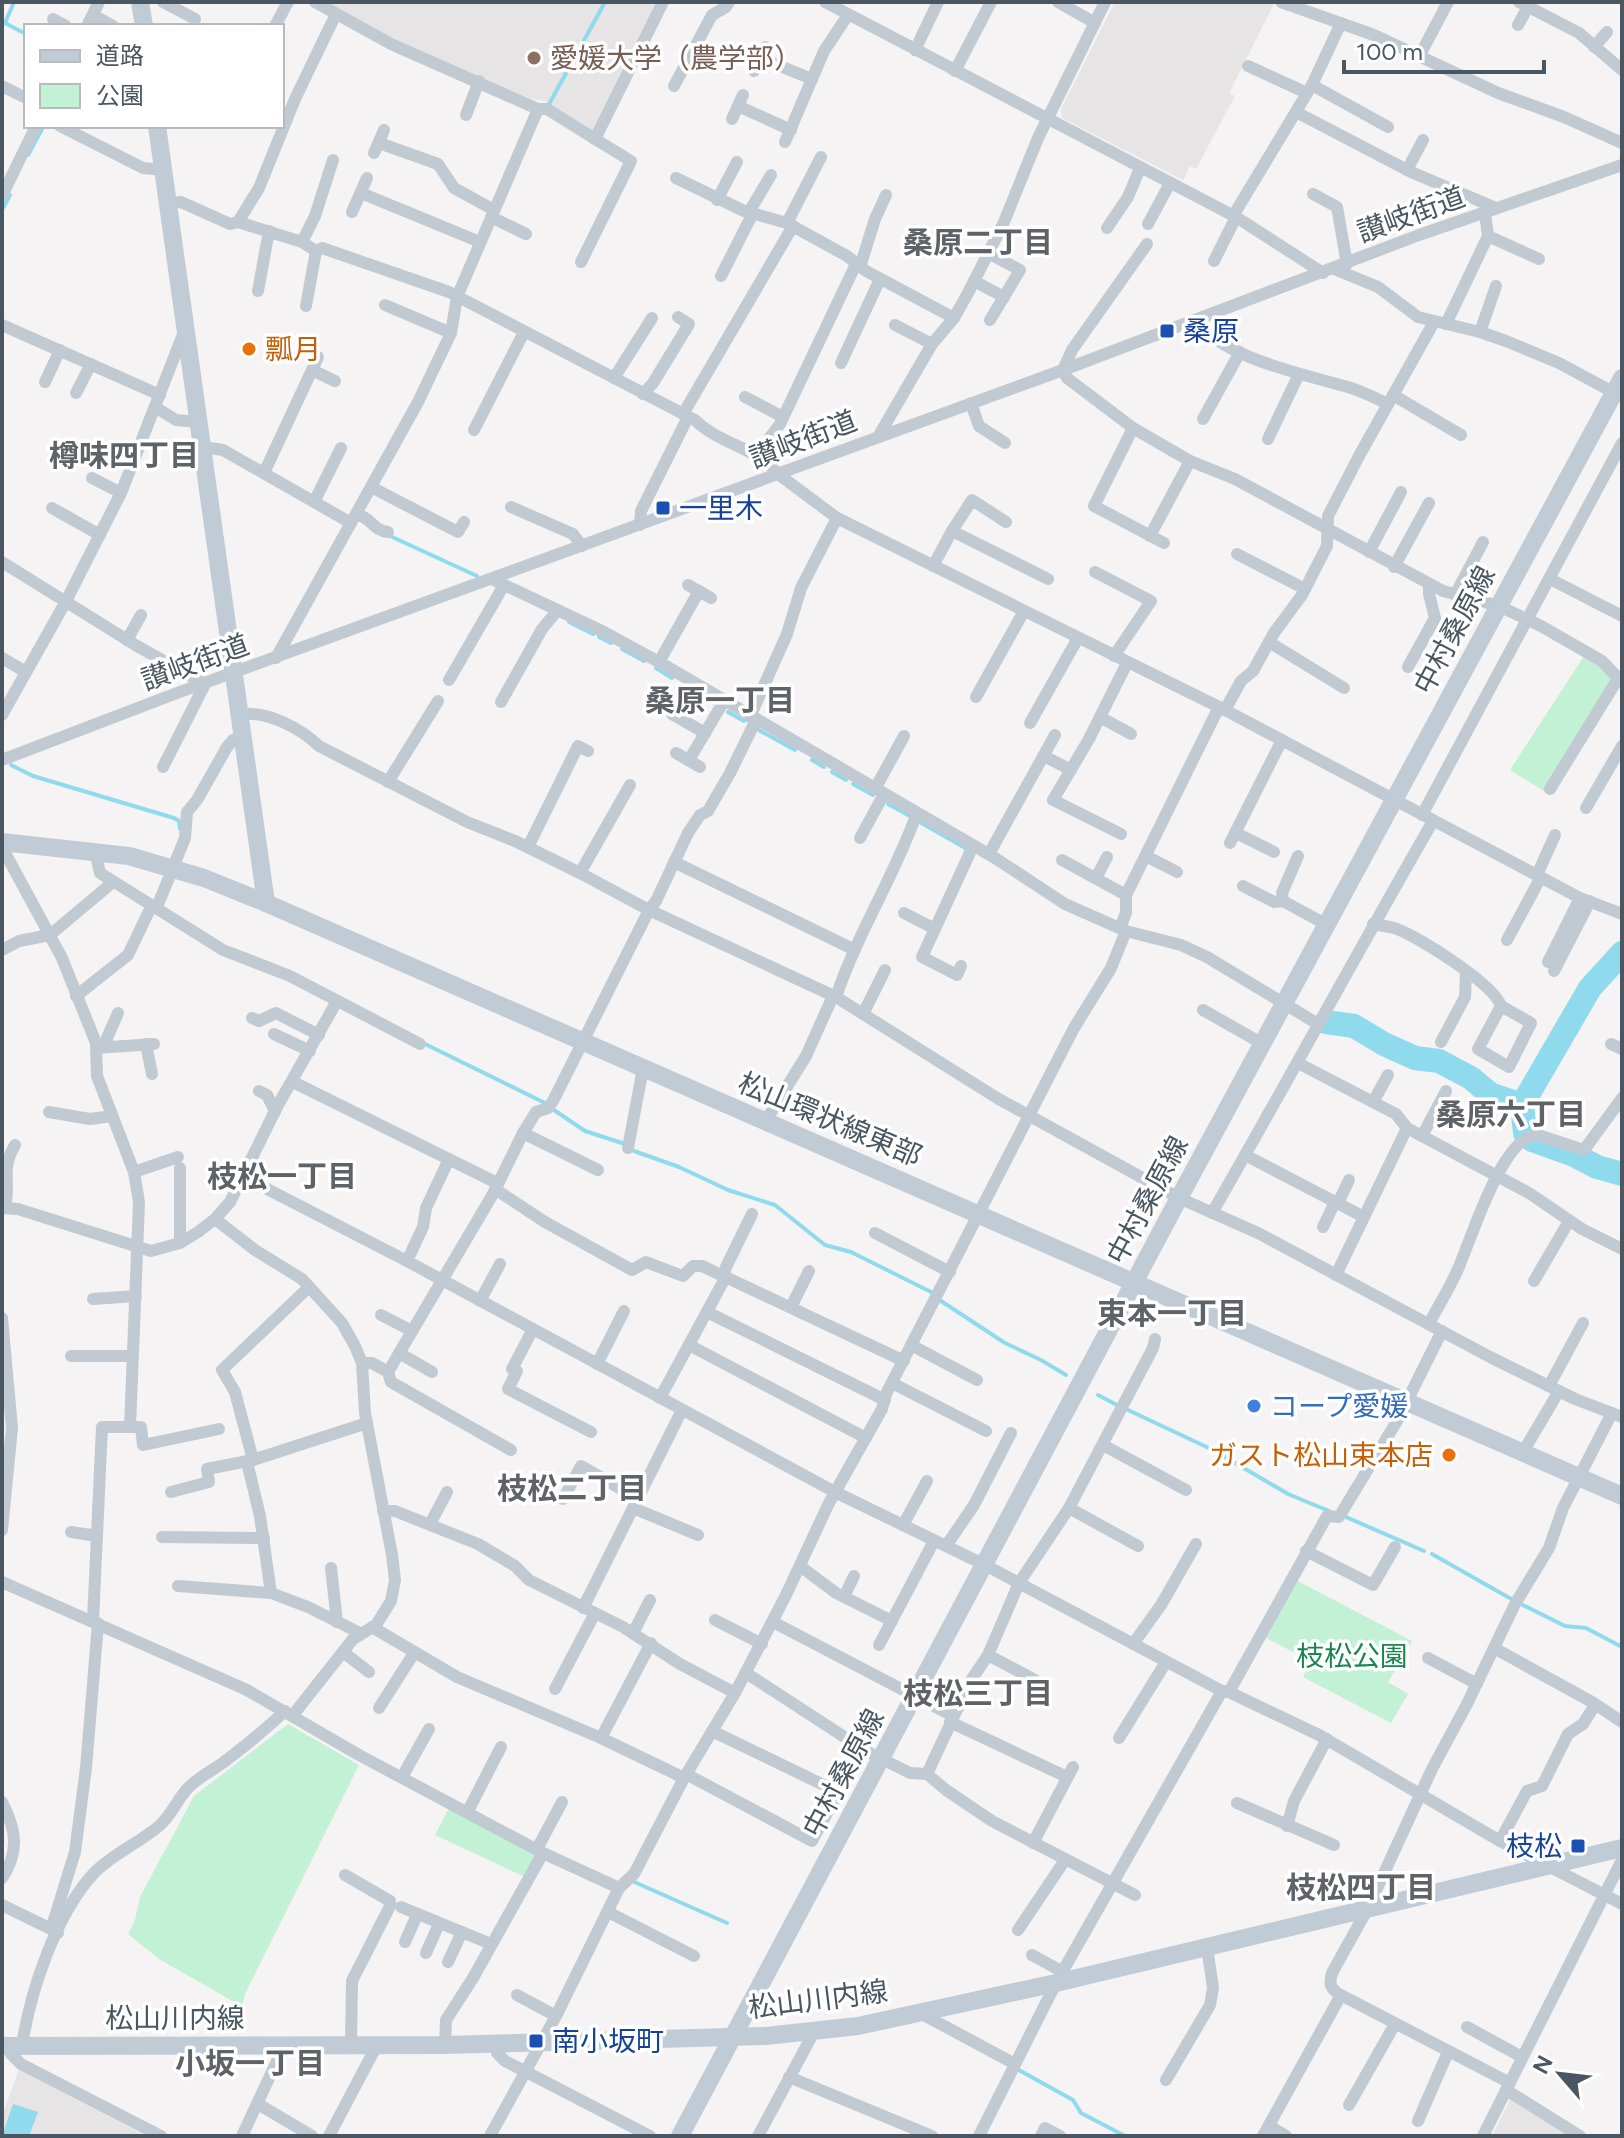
<svg xmlns="http://www.w3.org/2000/svg" width="1624" height="2138" viewBox="0 0 1624 2138" font-family="Figtree,'Noto Sans JP',sans-serif">
<rect width="100%" height="100%" fill="#f5f3f3"/>
<g fill="#e6e4e5">
<path d="M325 2H658L594 132 545 101 529 98 395 40Z"/>
<path d="M1115 2H1275L1229 93 1235 96 1196 169 1190 166 1183 180 1062 118 1061 109Z"/>
<path d="M19 2069 146 2136H2V2116Z"/>
<path d="M1510 2100 1539 2115 1574 2136H1492Z"/>
</g>
<g fill="#c3f1d5">
<path d="M1584 656 1606 668 1616 679 1544 791 1510 770Z"/>
<path d="M1294 1579 1412 1641 1388 1682 1408 1694 1391 1723 1303 1677 1311 1661 1264 1637Z"/>
<path d="M288 1724 359 1765 246 1992 241 2008 236 2006V2003L159 1959 128 1934 135 1920 140 1897 194 1796Z"/>
<path d="M450 1806 536 1855 525 1877 435 1835Z"/>
</g>
<path fill="#90daee" d="M13 2104 38 2112 29 2136H2Z"/>
<g fill="none" stroke-linecap="round" stroke-linejoin="round">
<g stroke="#90daee" stroke-width="4">
<path d="M14 2 5 23 26 34"/>
<path d="M548 106 605 2"/>
<path d="M28 155 42 129"/>
<path d="M2 210 10 195"/>
<path d="M390 536 477 576"/>
<path d="M569 622 593 634"/>
<path d="M599 637 611 643"/>
<path d="M622 649 644 661"/>
<path d="M656 668 672 678"/>
<path d="M690 687 713 703"/>
<path d="M728 712 744 721"/>
<path d="M757 729 795 750"/>
<path d="M812 760 824 767"/>
<path d="M11 765 33 776 174 818 179 821 180 829"/>
<path d="M832 772 846 780"/>
<path d="M853 784 873 795"/>
<path d="M888 804 910 816"/>
<path d="M918 821 967 849"/>
<path d="M423 1043 545 1103"/>
<path d="M554 1110 585 1131 622 1143"/>
<path d="M634 1151 679 1167 728 1190 775 1205 825 1245 851 1252 933 1293"/>
<path d="M941 1301 1005 1343 1041 1360 1066 1375"/>
<path d="M1098 1395 1117 1405"/>
<path d="M1128 1410 1213 1450 1288 1494 1329 1511"/>
<path d="M1346 1517 1424 1551"/>
<path d="M1432 1554 1513 1600"/>
<path d="M1523 1605 1565 1626 1586 1628 1622 1647"/>
<path d="M632 1881 727 1923"/>
<path d="M1017 2069 1073 2100 1081 2113 1125 2136"/>
</g>
<g stroke="#90daee" stroke-width="24">
<path d="M1326 1022 1354 1026 1384 1044 1415 1058 1439 1061 1471 1078 1490 1094 1522 1105"/>
<path d="M1525 1133 1522 1105 1590 988 1622 953"/>
<path d="M1532 1140 1574 1155 1597 1167 1622 1174"/>
</g>
<g stroke="#c1cad2" stroke-width="12">
<path d="M163 2 195 19"/>
<path d="M315 2 391 44 538 109H547L595 139 663 2"/>
<path d="M825 2 1236 217 1323 273"/>
<path d="M1058 2 1095 23"/>
<path d="M1281 2 1374 35 1498 93 1564 117 1622 143"/>
<path d="M1519 2 1579 33 1622 70"/>
<path d="M93 15 113 26"/>
<path d="M53 19 66 26"/>
<path d="M1518 25 1528 7"/>
<path d="M87 26 99 2"/>
<path d="M275 26 288 2"/>
<path d="M1594 47 1607 32"/>
<path d="M915 50 938 2"/>
<path d="M1420 55 1448 2"/>
<path d="M760 58 812 79"/>
<path d="M1248 66 1307 93"/>
<path d="M754 71 765 47"/>
<path d="M955 71 991 2"/>
<path d="M1312 85 1388 127"/>
<path d="M2 86 26 98"/>
<path d="M674 86 712 15 726 7 729 2"/>
<path d="M738 106 791 130"/>
<path d="M1296 112 1411 172 1496 208"/>
<path d="M466 115 479 81"/>
<path d="M732 119 743 95"/>
<path d="M60 126 143 168 163 170"/>
<path d="M785 142 824 51 848 15"/>
<path d="M379 143 438 164 454 188 494 210"/>
<path d="M374 153 384 130"/>
<path d="M1407 170 1423 140"/>
<path d="M676 178 744 211 787 223 847 256 866 271 954 318"/>
<path d="M361 193 480 242"/>
<path d="M1313 194 1337 207 1347 264"/>
<path d="M2 196 36 126"/>
<path d="M717 200 737 162"/>
<path d="M168 203 181 202 230 224 238 222 302 242 316 251 322 248 449 292 695 420C719 444 758 448 778 474L837 518 1225 710 1580 898 1622 914"/>
<path d="M352 212 367 178"/>
<path d="M749 212 771 175"/>
<path d="M1233 216 1312 85 1341 23"/>
<path d="M491 217 526 234"/>
<path d="M238 222 259 188 295 99 336 14"/>
<path d="M787 223 821 157"/>
<path d="M1148 224 1170 183"/>
<path d="M1107 228 1128 197 1140 168"/>
<path d="M1488 236 1539 259"/>
<path d="M302 242 315 216 333 160"/>
<path d="M1147 244 1072 350 1063 370 1067 378 1133 428 1190 461 1235 479 1443 591 1499 606 1541 626 1602 661 1622 682"/>
<path d="M988 253 1020 270 990 320"/>
<path d="M1214 261 1236 217"/>
<path d="M581 262 631 161 595 139"/>
<path d="M860 267 875 219 886 195"/>
<path d="M1334 269 1378 287 1418 317 1480 332 1506 341 1559 363 1622 397"/>
<path d="M721 276 753 213"/>
<path d="M974 281 1004 297"/>
<path d="M258 291 269 231"/>
<path d="M385 305 451 333"/>
<path d="M306 306 316 251"/>
<path d="M1198 319C1214 356 1310 376 1348 387 1362 391 1375 398 1388 404"/>
<path d="M1446 324 1488 236 1485 213"/>
<path d="M2 325 160 395"/>
<path d="M895 325 932 344"/>
<path d="M1480 332 1496 286"/>
<path d="M841 363 880 279"/>
<path d="M312 370 335 381"/>
<path d="M614 378 652 318"/>
<path d="M45 382 60 350"/>
<path d="M76 393 91 364"/>
<path d="M643 394 653 383 689 324 678 317"/>
<path d="M1393 395 1461 435"/>
<path d="M745 397 783 417"/>
<path d="M971 403 979 426 1005 443"/>
<path d="M155 407 176 420 199 422"/>
<path d="M683 414 793 226"/>
<path d="M1203 419 1240 352"/>
<path d="M1133 428 1094 506 1164 543"/>
<path d="M474 430 524 332"/>
<path d="M878 437 932 344 954 318 968 293 1004 222 1038 138 1105 2"/>
<path d="M1268 439 1299 374"/>
<path d="M203 447 223 450 351 523"/>
<path d="M756 456 780 424 856 264"/>
<path d="M264 473 318 357"/>
<path d="M92 478 121 493"/>
<path d="M371 487 458 532 464 522"/>
<path d="M314 502 341 448"/>
<path d="M511 507 573 534 582 546"/>
<path d="M52 508 100 535"/>
<path d="M356 514C371 517 372 530 388 532"/>
<path d="M640 525 641 511 688 417"/>
<path d="M952 531 1048 579"/>
<path d="M1150 536 1190 461"/>
<path d="M1369 552 1401 492"/>
<path d="M1237 554 1305 589"/>
<path d="M2 562 137 646 205 684 163 767"/>
<path d="M933 566 952 531 972 500 1006 522"/>
<path d="M1394 567 1429 503"/>
<path d="M1095 572 1151 601 1114 656"/>
<path d="M492 579 604 632 659 662 995 858 1065 904 1126 931 1181 945 1207 957 1318 1024"/>
<path d="M1550 579 1622 616"/>
<path d="M688 585 711 598"/>
<path d="M1455 595 1483 542"/>
<path d="M127 640 141 615"/>
<path d="M1269 642 1344 688"/>
<path d="M2 658 26 672"/>
<path d="M276 658 418 402 451 333 457 297 538 109"/>
<path d="M659 662 699 591"/>
<path d="M1408 667 1435 618 1429 594V584"/>
<path d="M449 680 504 585"/>
<path d="M976 697 1024 611"/>
<path d="M501 702 542 629 557 611"/>
<path d="M1225 710 1241 681 1253 671 1274 633 1302 595 1327 546 1328 516 1359 456 1434 322"/>
<path d="M241 714C268 711 300 728 319 746L467 822 515 841 580 873 649 910 836 997 997 1098 1179 1198 1258 1233 1490 1357 1575 1399 1622 1417"/>
<path d="M672 714 705 733"/>
<path d="M2 715 65 603 121 493 184 332"/>
<path d="M750 717 787 634 801 588 837 518"/>
<path d="M1100 717 1131 734"/>
<path d="M1030 723 1078 638"/>
<path d="M676 753 700 767"/>
<path d="M1044 756 1071 770"/>
<path d="M2 760 177 693 1063 370 1419 235 1622 165"/>
<path d="M689 760 724 701"/>
<path d="M388 782 438 701"/>
<path d="M875 789 904 736"/>
<path d="M1550 789 1619 677"/>
<path d="M1586 808 1622 746"/>
<path d="M1422 815 1622 443"/>
<path d="M1236 833 1274 852"/>
<path d="M1121 834 1053 800 1089 739 1127 663"/>
<path d="M860 838 884 794"/>
<path d="M1230 843 1282 740"/>
<path d="M2 847 62 958 96 1043 97 1076 134 1172 139 1202 130 1427H102L93 1621"/>
<path d="M528 847 578 746 588 751"/>
<path d="M95 851 100 873 223 950 290 976 420 1044"/>
<path d="M989 854 1055 735"/>
<path d="M1146 856 1177 872"/>
<path d="M1298 856 1282 893 1283 901 1327 925"/>
<path d="M1062 860 1126 895"/>
<path d="M674 862 855 950"/>
<path d="M580 873 630 785"/>
<path d="M1537 875 1555 835"/>
<path d="M1096 878 1107 857"/>
<path d="M1243 886 1274 902 1283 901"/>
<path d="M904 913 935 929"/>
<path d="M1373 924C1381 926 1390 926 1397 929 1420 938 1494 984 1501 1006L1531 1023 1509 1067 1478 1049 1501 1006"/>
<path d="M1120 928 1126 913V895L1219 707"/>
<path d="M1507 940 1541 877"/>
<path d="M2 950 19 941 50 935 113 882"/>
<path d="M1548 962 1580 898"/>
<path d="M961 966 957 975 922 957 973 846"/>
<path d="M1554 971 1590 901"/>
<path d="M76 996 128 955 150 909 159 902 166 885 185 838 187 812 197 800 227 747 233 740 244 737"/>
<path d="M836 997C857 934 894 877 917 813"/>
<path d="M1203 1010 1263 1044"/>
<path d="M863 1014 885 970"/>
<path d="M252 1018 259 1021 276 1013 319 1035"/>
<path d="M274 1034 310 1051"/>
<path d="M1441 1042 1465 997 1466 973"/>
<path d="M146 1044 152 1074"/>
<path d="M1611 1044 1622 1049"/>
<path d="M107 1047V1038L118 1013"/>
<path d="M96 1048 154 1044"/>
<path d="M1298 1063 1396 1114 1407 1128 1336 1275"/>
<path d="M293 1082 497 1183"/>
<path d="M259 1091 267 1095 275 1111"/>
<path d="M1373 1102 1388 1075"/>
<path d="M49 1112 90 1119 112 1116"/>
<path d="M765 1122 806 1056 833 996"/>
<path d="M1407 1128 1529 1193 1582 1229 1622 1249"/>
<path d="M523 1133 598 1170"/>
<path d="M1422 1136 1446 1091"/>
<path d="M628 1148 643 1068"/>
<path d="M1245 1155 1364 1217"/>
<path d="M134 1172 178 1157"/>
<path d="M244 1177 407 1261 835 1492 985 1565 1222 1691 1229 1692 1319 1735 1500 1841 1622 1904"/>
<path d="M495 1189 545 1222 632 1270 646 1262 683 1276 693 1266H702L904 1361"/>
<path d="M1338 1203 1349 1180"/>
<path d="M2 1208 18 1209 151 1251 180 1243 198 1232 215 1219 230 1202 278 1105 337 1001"/>
<path d="M5 1208C11 1180 0 1171 15 1145"/>
<path d="M1212 1213C1287 1083 1358 951 1433 821"/>
<path d="M215 1219 255 1250 302 1279 342 1323 355 1346 362 1363 365 1413 392 1555 395 1580 391 1601 376 1625 353 1639 293 1715"/>
<path d="M1323 1227 1335 1202"/>
<path d="M875 1233 950 1272"/>
<path d="M180 1243V1168"/>
<path d="M407 1261 423 1227 426 1208 449 1159"/>
<path d="M1534 1281 1569 1221"/>
<path d="M309 1287 222 1370 235 1392 253 1460 367 1423"/>
<path d="M93 1299 136 1296"/>
<path d="M480 1301 500 1264"/>
<path d="M791 1307 809 1271"/>
<path d="M707 1312 885 1400"/>
<path d="M381 1315 412 1331"/>
<path d="M2 1318 12 1428 2 1530"/>
<path d="M1429 1324C1438 1306 1450 1288 1458 1269 1471 1240 1503 1133 1538 1135L1584 1150 1622 1098"/>
<path d="M533 1329 512 1369 517 1371 508 1389 591 1432"/>
<path d="M689 1345 866 1438"/>
<path d="M911 1345 977 1380"/>
<path d="M399 1353 432 1372"/>
<path d="M71 1356H133"/>
<path d="M362 1363H372L388 1372 493 1194 523 1133 536 1112 548 1108 553 1101 649 910 656 901 688 833 700 815 708 811 730 773 756 720"/>
<path d="M597 1364 624 1311"/>
<path d="M388 1372 391 1382 511 1450"/>
<path d="M892 1383 986 1431"/>
<path d="M1549 1386 1583 1323"/>
<path d="M660 1398 723 1282 726 1267 752 1214"/>
<path d="M130 1427H141L143 1445 219 1429"/>
<path d="M1103 1445 1186 1490"/>
<path d="M1523 1452 1559 1391"/>
<path d="M247 1462 260 1516 271 1593"/>
<path d="M171 1492 209 1482 207 1469 253 1460"/>
<path d="M563 1499 581 1466 637 1498"/>
<path d="M633 1508 698 1535"/>
<path d="M1069 1508 1138 1546"/>
<path d="M383 1511H395L478 1544 515 1566 529 1580 623 1627 680 1664 735 1693"/>
<path d="M430 1524 447 1492"/>
<path d="M903 1525 927 1481"/>
<path d="M71 1532 97 1536"/>
<path d="M162 1537 264 1538"/>
<path d="M946 1546 974 1505 1011 1433"/>
<path d="M1306 1551 1373 1585 1395 1547"/>
<path d="M800 1566 836 1593 892 1621"/>
<path d="M331 1568 337 1622"/>
<path d="M2 1582 247 1690 359 1755 543 1853 619 1888"/>
<path d="M178 1586 271 1593 308 1607 360 1633"/>
<path d="M844 1597 854 1576"/>
<path d="M583 1608 682 1410"/>
<path d="M715 1620 762 1644"/>
<path d="M773 1622 953 1716"/>
<path d="M372 1627 457 1677 601 1738 684 1778"/>
<path d="M633 1633 650 1600"/>
<path d="M1133 1644 1161 1605 1196 1544"/>
<path d="M879 1645 934 1541"/>
<path d="M1494 1648 1592 1702 1622 1722"/>
<path d="M343 1652 369 1672"/>
<path d="M988 1655 1035 1680"/>
<path d="M1428 1658 1477 1684"/>
<path d="M746 1673 866 1751 910 1773 927 1774 946 1790 992 1821 1135 1895"/>
<path d="M555 1689 595 1613"/>
<path d="M1229 1692 1327 1516 1339 1517 1397 1421 1442 1331"/>
<path d="M379 1708 414 1653"/>
<path d="M950 1722 1067 1777"/>
<path d="M712 1731 838 1792"/>
<path d="M601 1738 651 1643"/>
<path d="M1119 1738 1166 1662"/>
<path d="M686 1774 812 1841 862 1749"/>
<path d="M927 1774 970 1682 988 1655 1019 1583 1069 1508 1153 1348 1155 1339"/>
<path d="M402 1777 429 1729"/>
<path d="M2 1802C16 1829 20 1852 2 1878"/>
<path d="M1237 1803 1334 1845"/>
<path d="M468 1811 501 1747"/>
<path d="M1287 1826 1294 1801 1327 1739"/>
<path d="M1500 1841 1527 1791 1542 1786 1568 1734 1583 1724 1595 1705"/>
<path d="M1033 1843 1073 1767"/>
<path d="M537 1849 562 1802"/>
<path d="M345 1875 390 1901V1906L352 1981 351 2046"/>
<path d="M2 1905 53 1930"/>
<path d="M401 1907 491 1944"/>
<path d="M608 1912 694 1956"/>
<path d="M1018 1930 1065 1860"/>
<path d="M58 1933 53 1930V1923L75 1852 86 1768 98 1623"/>
<path d="M405 1942 417 1915"/>
<path d="M426 1953 439 1924"/>
<path d="M1032 1955 1063 1972"/>
<path d="M448 1962 462 1932"/>
<path d="M517 1995 556 2016"/>
<path d="M920 2013 1015 2064"/>
<path d="M1467 2027 1522 2057"/>
<path d="M496 2044 497 2053 505 2061 650 2136"/>
<path d="M445 2045 446 2020 473 1978 543 1853"/>
<path d="M9 2046 11 2054 21 2064 161 2136"/>
<path d="M22 2046C30 1992 56 1913 95 1872 113 1854 139 1843 159 1826 172 1815 177 1799 189 1787 199 1777 213 1770 224 1762 245 1746 266 1729 285 1711"/>
<path d="M789 2077 932 2136"/>
<path d="M1166 2080 1210 2005 1213 1988 1207 1947"/>
<path d="M1510 2083 1339 1994C1330 1988 1329 1984 1332 1973L1368 1908 1432 1769 1467 1704 1515 1604 1549 1548 1563 1508 1612 1413"/>
<path d="M1506 2090 1580 2136"/>
<path d="M258 2104 312 2136"/>
<path d="M1349 2105 1395 2024"/>
<path d="M1418 2121 1448 2052"/>
<path d="M1269 2126 1286 2136"/>
<path d="M242 2136 284 2046"/>
<path d="M329 2136 377 2045"/>
<path d="M490 2136 556 2016 619 1888 634 1874 684 1778 735 1693 786 1595 829 1503 882 1409 886 1394 1074 1028 1111 968 1126 931"/>
<path d="M758 2136 814 2032"/>
<path d="M979 2136 1056 1983 1222 1691"/>
<path d="M1041 2136 1045 2128 1060 2136"/>
<path d="M1263 2136 1341 1995"/>
<path d="M1483 2136 1622 1860"/>
</g>
<g stroke="#c1cbd6" stroke-width="18">
<path d="M140 2 144 26"/>
<path d="M157 126 266 903"/>
<path d="M2 842 129 856 204 878 266 903 1622 1496"/>
<path d="M2 2046 445 2045 766 2036 858 2026 1056 1983 1622 1848"/>
<path d="M680 2136 1179 1198 1622 378"/>
</g>
</g>
<circle fill="#8d6e63" stroke="#fff" stroke-width="3" cx="534" cy="58" r="8"/>
<g fill="#1a4fb4" stroke="#fff" stroke-width="3">
<rect x="1159" y="323" width="16" height="16" rx="4"/>
<rect x="655" y="500" width="16" height="16" rx="4"/>
<rect x="1570" y="1838" width="16" height="16" rx="4"/>
<rect x="528" y="2033" width="16" height="16" rx="4"/>
</g>
<g fill="#e8710a" stroke="#fff" stroke-width="3">
<circle cx="249" cy="349" r="8"/>
<circle cx="1449" cy="1455" r="8"/>
</g>
<circle fill="#3f7fe0" stroke="#fff" stroke-width="3" cx="1254" cy="1406" r="8"/>
<g text-anchor="middle" dominant-baseline="central" stroke-width="7" stroke-linejoin="round" paint-order="stroke">
<g font-size="28" fill="#785e54" stroke="#fff" text-anchor="start">
<text x="550" y="58">愛媛大学（農学部）</text>
</g>
<g font-size="28" fill="#4a5661" stroke="#fff">
<text transform="translate(1411 214) rotate(-20)">讃岐街道</text>
<text transform="translate(803 439) rotate(-21)">讃岐街道</text>
<text transform="translate(1454 630) rotate(-62)">中村桑原線</text>
<text transform="translate(195 662) rotate(-20)">讃岐街道</text>
<text transform="translate(830 1119) rotate(23)">松山環状線東部</text>
<text transform="translate(1147 1200) rotate(-62)">中村桑原線</text>
<text transform="translate(843 1773) rotate(-62)">中村桑原線</text>
<text transform="translate(818 1999) rotate(-7)">松山川内線</text>
<text x="175" y="2018">松山川内線</text>
</g>
<g font-size="28" fill="#164399" stroke="#fff" text-anchor="start">
<text x="1183" y="331">桑原</text>
<text x="679" y="508">一里木</text>
<text x="1562" y="1846" text-anchor="end">枝松</text>
<text x="552" y="2041">南小坂町</text>
</g>
<g font-size="28" fill="#c56008" stroke="#fff" text-anchor="start">
<text x="265" y="349">瓢月</text>
<text x="1433" y="1455" text-anchor="end">ガスト松山束本店</text>
</g>
<g font-size="28" fill="#366cbe" stroke="#fff" text-anchor="start">
<text x="1270" y="1406">コープ愛媛</text>
</g>
<g font-size="28" fill="#17864f" stroke="#fff">
<text x="1352" y="1656">枝松公園</text>
</g>
<g font-size="30" font-weight="bold" fill="#5f6368" stroke="#fff">
<text x="978" y="242">桑原二丁目</text>
<text x="124" y="455">樽味四丁目</text>
<text x="720" y="700">桑原一丁目</text>
<text x="1511" y="1114">桑原六丁目</text>
<text x="282" y="1176">枝松一丁目</text>
<text x="1172" y="1313">束本一丁目</text>
<text x="572" y="1488">枝松二丁目</text>
<text x="978" y="1693">枝松三丁目</text>
<text x="1361" y="1887">枝松四丁目</text>
<text x="250" y="2063">小坂一丁目</text>
</g>
</g>
<rect width="1624" height="2138" fill="none" stroke="#4a5661" stroke-width="8"/>
<rect x="24" y="24" width="260" height="104" fill="#ffffff" stroke="#b7bbc0" stroke-width="2"/>
<rect x="40" y="50" width="40" height="12" fill="#c1cbd6" stroke="#b7bbc0" stroke-width="2"/>
<text x="96" y="64" font-size="24" fill="#4a5661">道路</text>
<rect x="40" y="84" width="40" height="24" fill="#c3f1d5" stroke="#b7bbc0" stroke-width="2"/>
<text x="96" y="104" font-size="24" fill="#4a5661">公園</text>
<g transform="translate(1560 2074) rotate(298)" stroke="#ffffff" stroke-width="6" paint-order="stroke">
<path d="M0-6L14 30L0 20L-14 30Z" fill="#4a5661"/>
<text y="-12" font-size="22" font-weight="bold" text-anchor="middle" fill="#4a5661">N</text>
</g>
<path d="M1344 60v12h200v-12" fill="none" stroke="#4a5661" stroke-width="4"/>
<text x="1356" y="60" font-size="24" fill="#4a5661" stroke="#ffffff" stroke-width="6" paint-order="stroke">100 m</text>
</svg>
